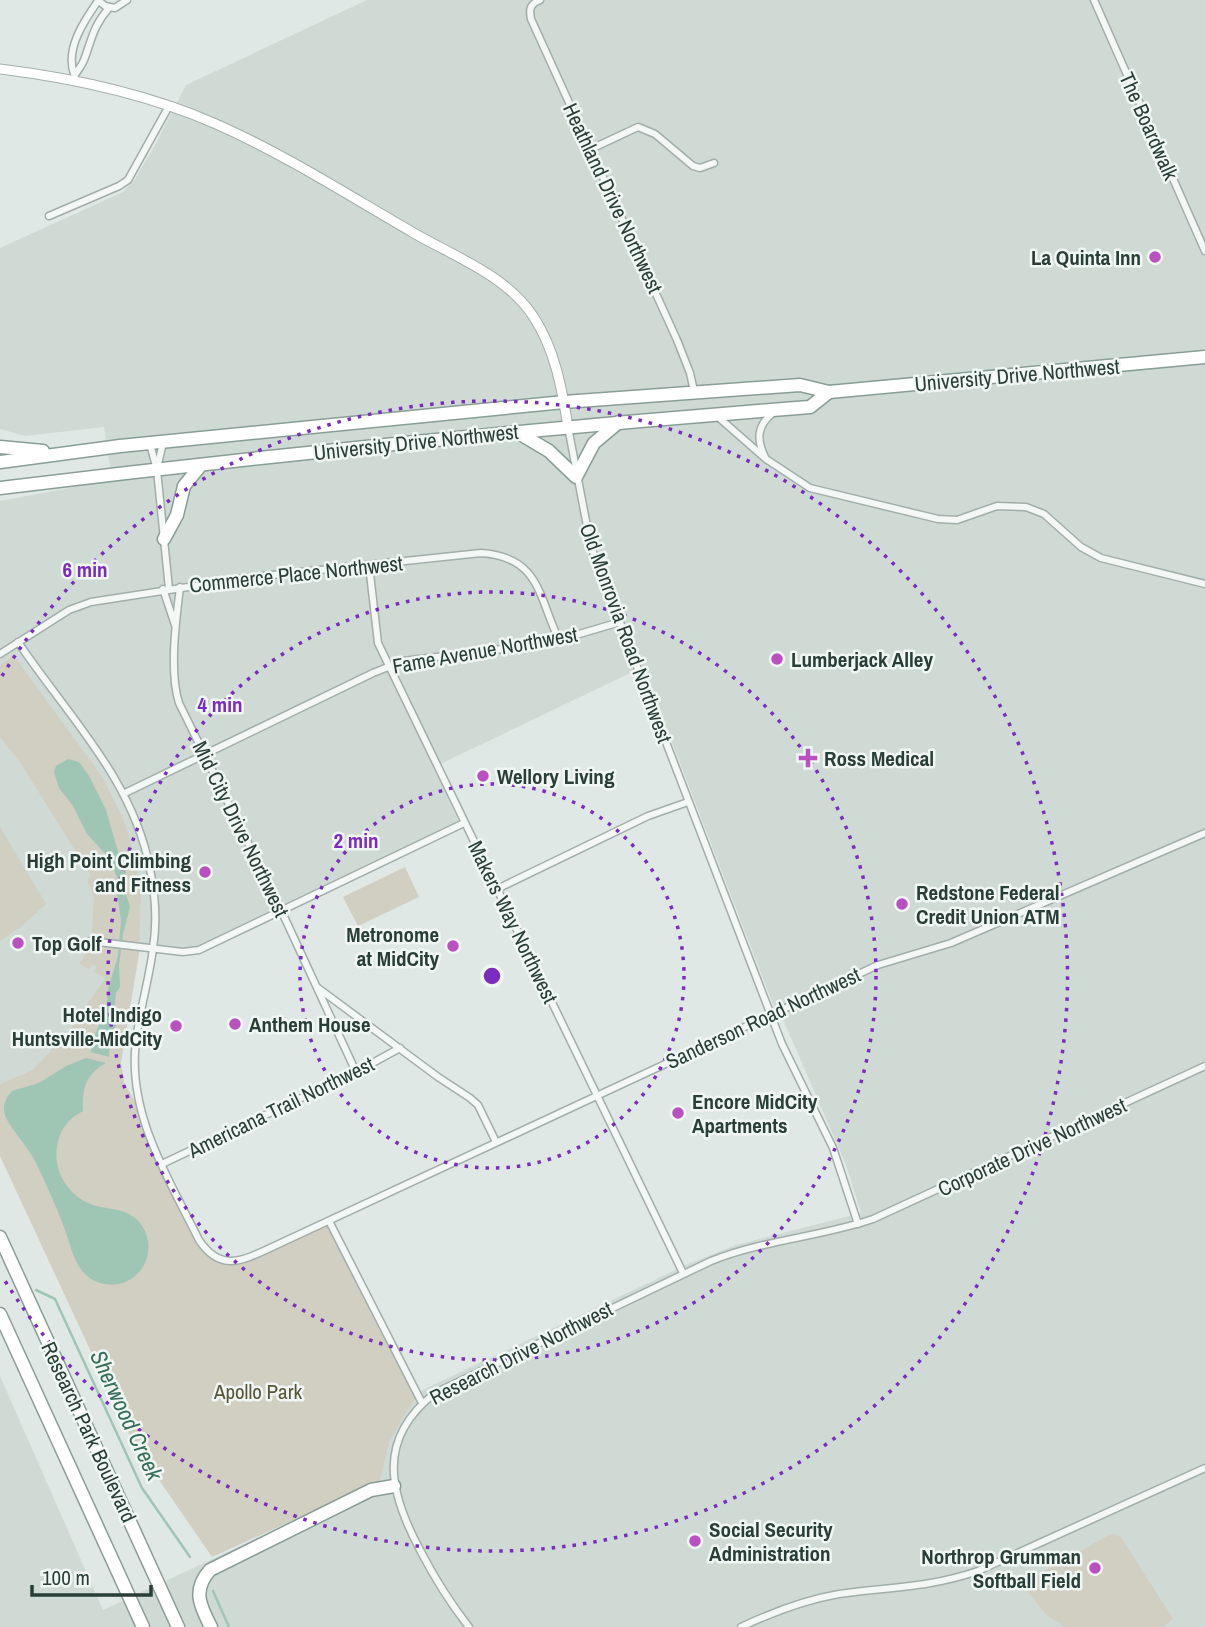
<svg xmlns="http://www.w3.org/2000/svg" width="1205" height="1627" viewBox="0 0 1205 1627" font-family="'Archivo Narrow',sans-serif">
<rect width="100%" height="100%" fill="#e0e8e5"/>
<path fill="#cfdad5" d="M367 0H1205V1627H0V1376L103 1610 380 1481 390 1441 406 1411 415 1400 414 1394 688 1264 736 1245 861 1213 846 1165 782 1017 774 1007 643 667 434 767 459 822 211 941 192 948 161 947 91 938V965L97 967 105 977 89 1003 67 1034 32 1070 0 1084V501L112 480 104 427 25 436 0 429V248L123 192 135 179 154 147 186 85Z"/>
<g fill="#d1cec2">
<path d="M14 656 103 778 124 821 134 853 141 892 139 954 121 1063 124 1083 141 1112 162 1164 199 1240 217 1258 243 1260 329 1221 416 1390 415 1400 406 1412 390 1441 380 1481 212 1557 133 1442 0 1156V1084L32 1070 67 1034 105 978 94 972 97 967 92 965 89 969 79 964 89 949 92 930 94 898 87 879 91 876 20 762 0 737V665Z"/>
<path d="M0 827 46 904 22 926 0 941Z"/>
<path d="M405 867 419 897 358 926 343 897Z"/>
<path d="M1114 1534 1121 1537 1173 1619 1163 1627H1066L1046 1615 1022 1584 1107 1536Z"/>
</g>
<g fill="#9fc5b5">
<path d="M68 759 79 762 89 776 106 810 119 855 126 872 124 888 130 907 123 934 119 966 120 987 116 993 115 1002 117 1022 110 1039 109 1057 91 1052 95 1034 106 1010 108 989 118 956 121 920 117 893 118 881 111 860 87 834 73 806 59 788 54 772 56 766Z"/>
<path d="M86 1058 106 1063C86 1074 82 1088 83 1111 68 1119 59 1130 57 1147 53 1173 70 1197 93 1205 105 1209 118 1208 129 1214 153 1227 155 1260 134 1277 120 1288 99 1287 86 1275 73 1263 70 1242 64 1227 55 1204 45 1181 34 1159 27 1146 8 1125 5 1115 2 1105 6 1098 12 1091L39 1083 66 1066Z"/>
</g>
<g fill="none" stroke-linecap="round" stroke-linejoin="round">
<g stroke="#9fc5b5" stroke-width="2.5">
<path d="M36 1290 55 1299 142 1488 190 1557"/>
<path d="M213 1591 229 1627"/>
</g>
<defs>
<g id="street">
<path d="M98 0 105 6 115 8 127 0"/>
<path d="M540 0C530 4 529 9 531 19L677 340 690 373 694 391"/>
<path d="M1094 0 1205 251"/>
<path d="M74 74C65 49 84 21 98 1"/>
<path d="M73 80C75 72 81 68 84 60 92 39 93 26 109 8"/>
<path d="M591 149 638 127 655 134 693 166 700 168 714 163"/>
<path d="M49 216 119 186 128 180 169 106"/>
<path d="M717 416 766 459 810 488 938 519 957 520 997 506 1026 507 1044 514 1081 547 1101 558 1205 584"/>
<path d="M568 427 591 547 782 1044 833 1148 858 1224"/>
<path d="M150 444 157 470 169 589"/>
<path d="M765 457C756 439 757 425 774 412"/>
<path d="M157 468 163 443"/>
<path d="M369 565 378 643 683 1273"/>
<path d="M180 587C176 620 169 672 179 703L281 910 356 1072"/>
<path d="M163 589 175 625"/>
<path d="M18 642C67 715 133 779 150 869 155 893 157 923 153 948 149 983 137 1017 135 1052 131 1120 170 1181 199 1240 220 1272 242 1261 270 1248L878 965 951 943 1205 833"/>
<path d="M0 654 69 610 91 602 253 577 481 553C540 557 538 596 559 640"/>
<path d="M125 793 373 673 403 661 511 648 559 640 620 622"/>
<path d="M497 889 648 816 688 802"/>
<path d="M90 941 183 952 199 950 464 823"/>
<path d="M318 988 438 1077 470 1098 478 1105 496 1142"/>
<path d="M162 1164 356 1072 400 1048"/>
<path d="M329 1221 422 1403"/>
<path d="M469 1627C450 1603 434 1577 420 1550 389 1492 376 1439 435 1393L711 1261C763 1240 820 1237 873 1219L1205 1066"/>
<path d="M741 1627C773 1612 804 1600 839 1594 889 1587 928 1588 978 1571L1205 1468"/>
</g>
<path id="secondary" d="M0 69C73 78 148 94 216 124 284 154 348 195 412 232 453 256 506 275 533 316 555 349 562 389 568 427"/>
<g id="highway">
<path d="M517 432 549 451 576 477 594 443 619 422"/>
<path d="M0 447 43 451"/>
<path d="M0 462 120 446 564 402 800 385 829 392 1205 357"/>
<path d="M0 488C269 455 539 428 810 407L829 392"/>
<path d="M164 539 177 515 184 486 201 465"/>
<path d="M0 1237 178 1627"/>
<path d="M0 1314 143 1627"/>
<path d="M211 1627C200 1606 192 1590 210 1570L371 1490 394 1486"/>
</g>
</defs>
<use href="#street" stroke="#a2aeaa" stroke-width="9"/>
<use href="#secondary" stroke="#a2aeaa" stroke-width="11"/>
<use href="#highway" stroke="#899d97" stroke-width="15"/>
<use href="#street" stroke="#f3f7f5" stroke-width="6"/>
<use href="#secondary" stroke="#fff" stroke-width="9"/>
<use href="#highway" stroke="#fff" stroke-width="12"/>
</g>
<g fill="none" stroke="#7b2cbf" stroke-width="3.5" stroke-dasharray="3.5 7">
<circle cx="492" cy="976" r="192"/>
<circle cx="492" cy="976" r="384"/>
<path d="M2 676A575 575 0 1 1 2 1276"/>
</g>
<g fill="#b951c1" stroke="#f0f6f3" stroke-width="2.5">
<circle cx="1155" cy="257" r="7"/>
<circle cx="777" cy="659" r="7"/>
<path d="M804.5 747.5h7v7h7v7h-7v7h-7v-7h-7v-7h7z"/>
<circle cx="483" cy="776" r="7"/>
<circle cx="205" cy="872" r="7"/>
<circle cx="902" cy="904" r="7"/>
<circle cx="18" cy="943" r="7"/>
<circle cx="453" cy="946" r="7"/>
<circle cx="235" cy="1024" r="7"/>
<circle cx="176" cy="1026" r="7"/>
<circle cx="678" cy="1113" r="7"/>
<circle cx="695" cy="1541" r="7"/>
<circle cx="1095" cy="1568" r="7"/>
</g>
<g text-anchor="middle" dominant-baseline="central" stroke-width="5" stroke-linejoin="round" paint-order="stroke">
<g font-size="21" fill="#2a3e38" stroke="#f0f6f3">
<text transform="translate(1149 126) rotate(66)">The Boardwalk</text>
<text transform="translate(613 198) rotate(65)">Heathland Drive Northwest</text>
<text transform="translate(1017 375) rotate(-5)">University Drive Northwest</text>
<text transform="translate(416 442) rotate(-6)">University Drive Northwest</text>
<text transform="translate(296 574) rotate(-6)">Commerce Place Northwest</text>
<text transform="translate(626 633) rotate(70)">Old Monrovia Road Northwest</text>
<text transform="translate(485 650) rotate(-10)">Fame Avenue Northwest</text>
<text transform="translate(241 829) rotate(64)">Mid City Drive Northwest</text>
<text transform="translate(513 922) rotate(64)">Makers Way Northwest</text>
<text transform="translate(763 1018) rotate(-25)">Sanderson Road Northwest</text>
<text transform="translate(281 1107) rotate(-26)">Americana Trail Northwest</text>
<text transform="translate(1032 1147) rotate(-25)">Corporate Drive Northwest</text>
<text transform="translate(521 1353) rotate(-27)">Research Drive Northwest</text>
<text transform="translate(89 1432) rotate(65)">Research Park Boulevard</text>
</g>
<g font-size="21" font-weight="bold" fill="#2a3e38" stroke="#f0f6f3" text-anchor="start">
<text x="1141" y="257" text-anchor="end">La Quinta Inn</text>
<text x="791" y="659">Lumberjack Alley</text>
<text x="824" y="758">Ross Medical</text>
<text x="497" y="776">Wellory Living</text>
<text x="191" y="860" text-anchor="end">High Point Climbing<tspan x="191" dy="24">and Fitness</tspan></text>
<text x="916" y="892">Redstone Federal<tspan x="916" dy="24">Credit Union ATM</tspan></text>
<text x="439" y="934" text-anchor="end">Metronome<tspan x="439" dy="24">at MidCity</tspan></text>
<text x="32" y="943">Top Golf</text>
<text x="162" y="1014" text-anchor="end">Hotel Indigo<tspan x="162" dy="24">Huntsville-MidCity</tspan></text>
<text x="249" y="1024">Anthem House</text>
<text x="692" y="1101">Encore MidCity<tspan x="692" dy="24">Apartments</tspan></text>
<text x="709" y="1529">Social Security<tspan x="709" dy="24">Administration</tspan></text>
<text x="1081" y="1556" text-anchor="end">Northrop Grumman<tspan x="1081" dy="24">Softball Field</tspan></text>
</g>
<g font-size="21" fill="#585539" stroke="#f0f6f3">
<text x="258" y="1391">Apollo Park</text>
</g>
<g font-size="23" font-style="italic" fill="#386e5a" stroke="#f0f6f3">
<text transform="translate(127 1415) rotate(65)">Sherwood Creek</text>
</g>
</g>
<circle cx="492" cy="976" r="10" fill="#7b2cbf" stroke="#f0f6f3" stroke-width="3.5"/>
<g font-size="21" text-anchor="middle" font-weight="bold" fill="#7b2cbf" stroke="#f0f6f3" stroke-width="5" stroke-linejoin="round" paint-order="stroke">
<text x="85" y="577">6 min</text>
<text x="220" y="712">4 min</text>
<text x="356" y="848">2 min</text>
</g>
<path d="M32 1585v10h119v-10" fill="none" stroke="#2a3e38" stroke-width="3.5"/>
<text x="42" y="1585" font-size="21" fill="#2a3e38" stroke="#f0f6f3" stroke-width="5" paint-order="stroke">100 m</text>
</svg>
